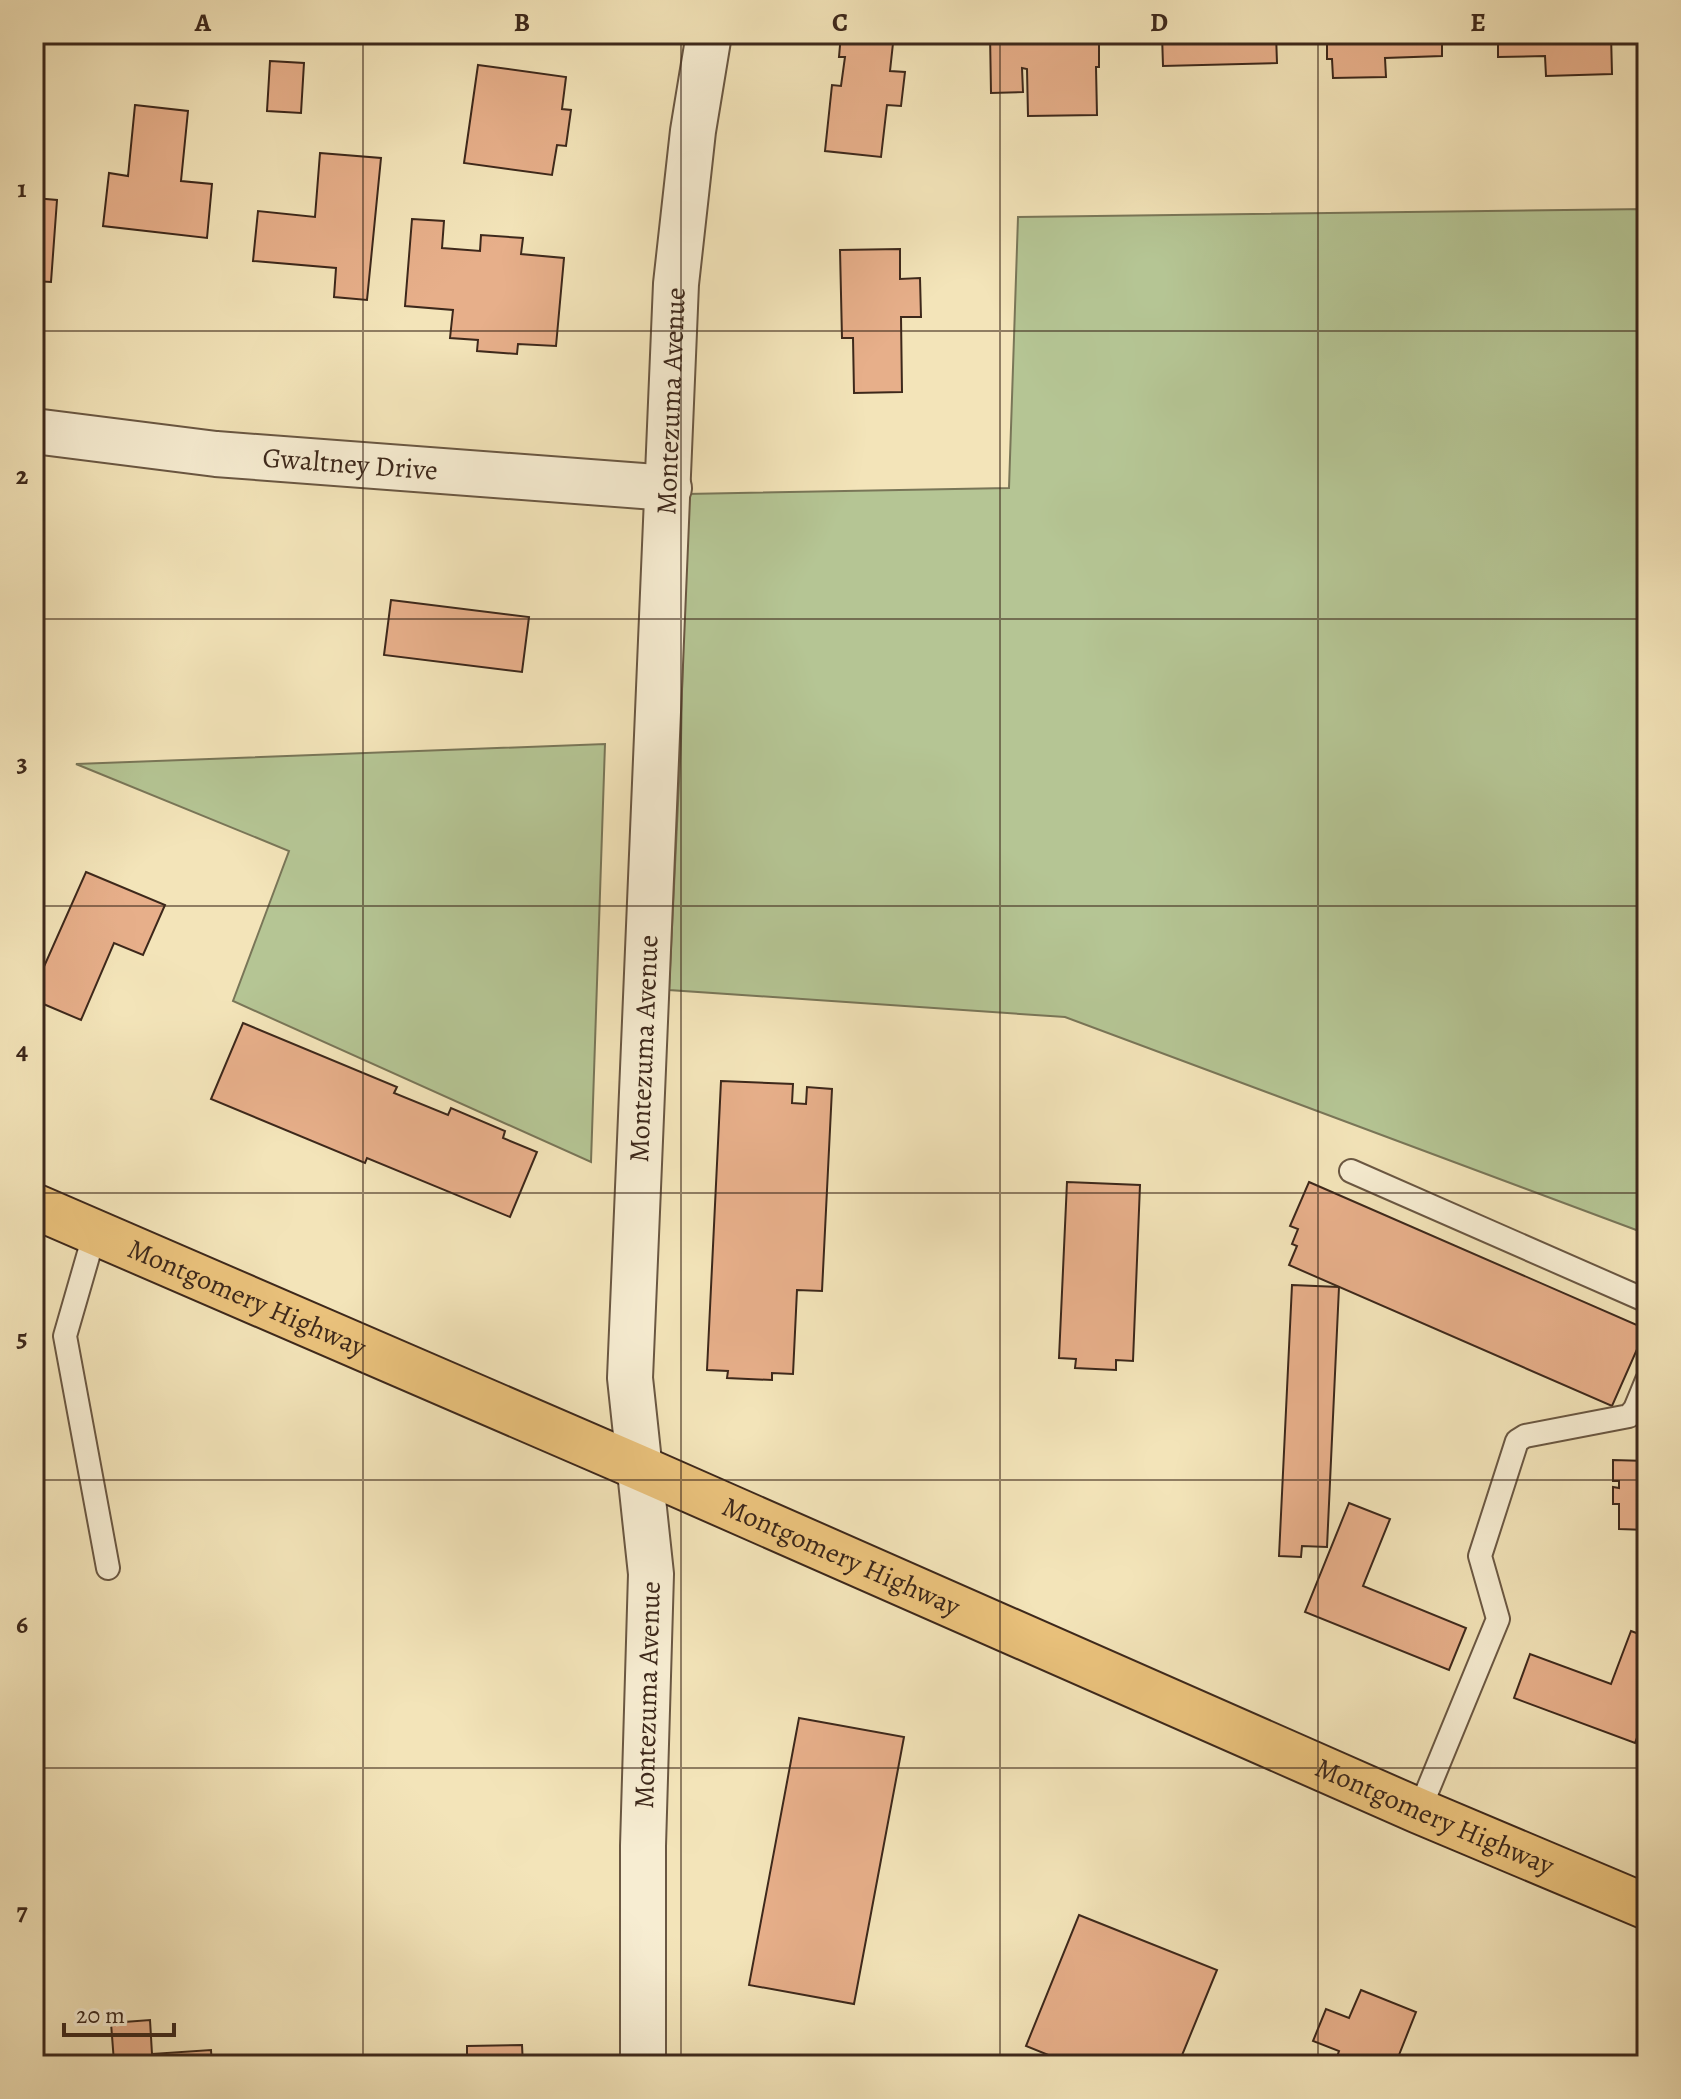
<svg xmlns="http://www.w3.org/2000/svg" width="1681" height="2099" viewBox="0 0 1681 2099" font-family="Alegreya,serif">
<rect width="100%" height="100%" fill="#f3e4b9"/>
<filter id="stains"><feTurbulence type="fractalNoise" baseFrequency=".0025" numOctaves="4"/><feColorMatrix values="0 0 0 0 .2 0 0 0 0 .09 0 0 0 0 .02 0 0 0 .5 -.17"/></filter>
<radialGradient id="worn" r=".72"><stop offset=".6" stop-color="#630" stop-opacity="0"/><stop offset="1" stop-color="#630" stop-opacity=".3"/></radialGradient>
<g fill="#b5c594" stroke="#797658" stroke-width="2">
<path d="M1647 209V1234L1065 1017 669 990 681 741 686 494 1009 488 1018 217Z"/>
<path d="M605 744 591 1162 233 1001 289 851 76 764Z"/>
</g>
<g fill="#e7af8a" stroke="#3d281b" stroke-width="2">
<path d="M841 34H894L890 71 905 72 901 106 887 105 881 157 825 151 832 85 841 86 845 57H839Z"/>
<path d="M990 34H1099V67H1096L1097 115 1028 116 1027 69 1022 68 1023 92 991 93Z"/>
<path d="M1162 34H1276L1277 63 1163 66Z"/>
<path d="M1327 34H1442V56L1385 58 1386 77 1333 78 1332 59H1327Z"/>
<path d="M1498 34H1611L1612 74 1546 76 1545 56 1498 57Z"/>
<path d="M270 61 304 63 301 113 267 111Z"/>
<path d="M478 65 566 77 562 109 571 110 566 146 557 145 552 175 464 163Z"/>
<path d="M135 105 188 111 181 181 212 184 207 238 103 226 109 173 128 176Z"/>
<path d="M320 153 381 158 367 300 334 297 336 268 253 261 258 211 315 217Z"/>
<path d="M34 198 57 200 51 282 34 281Z"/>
<path d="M412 219 444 221 442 248 480 251 481 235 523 238 521 254 564 258 556 346 518 344 517 354 477 351 478 340 450 338 453 310 405 306Z"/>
<path d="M900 249V279L920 278 921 317H901L902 392 854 393 853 338H842L840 250Z"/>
<path d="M391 600 529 617 522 672 384 655Z"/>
<path d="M86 872 165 905 143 955 114 943 81 1020 34 1000V989Z"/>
<path d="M243 1023 397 1087 394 1093 448 1115 451 1108 505 1131 503 1138 537 1152 510 1217 367 1158 365 1163 211 1099Z"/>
<path d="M721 1081 793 1084 792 1103 806 1104 807 1087 832 1089 822 1291 797 1290 793 1374 772 1373V1380L727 1378 728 1371 707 1370Z"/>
<path d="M1067 1182 1140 1185 1133 1361 1116 1360V1370L1075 1368 1076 1359 1059 1358Z"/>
<path d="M1309 1182 1646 1329 1612 1406 1289 1265 1297 1246 1292 1244 1298 1229 1290 1226Z"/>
<path d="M1292 1285 1339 1287 1327 1547 1302 1546 1301 1557 1279 1556Z"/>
<path d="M1613 1460 1647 1461V1530L1619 1529V1504H1613V1487L1619 1488V1481H1613Z"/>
<path d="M1349 1503 1390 1519 1363 1586 1466 1628 1449 1670 1305 1612Z"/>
<path d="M1631 1631 1647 1637V1711L1635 1743 1514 1698 1530 1654 1611 1684Z"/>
<path d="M799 1718 904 1737 854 2004 749 1985Z"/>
<path d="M1079 1915 1217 1970 1178 2065H1073L1026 2046Z"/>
<path d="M1361 1990 1416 2012 1395 2065H1334L1339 2051 1313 2041 1326 2009 1349 2018Z"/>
<path d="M150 2020 152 2054 211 2050 212 2065H88L114 2062 111 2023Z"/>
<path d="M522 2045 523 2065H467V2046Z"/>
</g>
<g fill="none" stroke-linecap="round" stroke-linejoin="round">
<defs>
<g id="service">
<path d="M1351 1171 1647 1301"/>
<path d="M95 1232 65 1336 108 1568"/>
<path d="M1419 1811 1498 1619 1480 1556 1517 1441 1525 1436 1629 1416 1635 1409 1647 1380"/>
</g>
<g id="minor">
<path id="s1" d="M34 431 216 454 669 488"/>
<path id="s2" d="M643 2065V1846L651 1574 630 1378 676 284 693 131 709 34"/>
</g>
<g id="primary">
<path id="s3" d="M34 1206 640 1468 1419 1811 1647 1907"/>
</g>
</defs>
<use href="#service" stroke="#6a5742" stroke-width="26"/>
<use href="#minor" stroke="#6a5742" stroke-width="48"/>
<use href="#primary" stroke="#3d281b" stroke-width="48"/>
<use href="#service" stroke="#f7edd2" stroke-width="22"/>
<use href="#minor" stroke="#f7edd2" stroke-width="44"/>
<use href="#primary" stroke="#eac27c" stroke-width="44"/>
</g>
<path fill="none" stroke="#3d281b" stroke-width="2" stroke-opacity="0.55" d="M363 34V2065M681 34V2065M1000 34V2065M1318 34V2065M34 331H1647M34 619H1647M34 906H1647M34 1193H1647M34 1480H1647M34 1768H1647"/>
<g text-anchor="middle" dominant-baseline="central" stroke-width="7" stroke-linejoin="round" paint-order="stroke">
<g font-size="28" fill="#3d281b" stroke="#f7edd2">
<text stroke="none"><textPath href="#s2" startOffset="1666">Montezuma Avenue</textPath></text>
<text stroke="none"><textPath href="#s1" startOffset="318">Gwaltney Drive</textPath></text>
<text stroke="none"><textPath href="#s2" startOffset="1018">Montezuma Avenue</textPath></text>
<text stroke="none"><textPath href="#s3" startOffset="232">Montgomery Highway</textPath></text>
<text stroke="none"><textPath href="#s3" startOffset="880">Montgomery Highway</textPath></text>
<text stroke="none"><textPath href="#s2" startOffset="370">Montezuma Avenue</textPath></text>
<text stroke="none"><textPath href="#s3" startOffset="1528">Montgomery Highway</textPath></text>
</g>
</g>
<rect width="1681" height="2099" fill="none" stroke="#f3e4b9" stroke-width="88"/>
<path d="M64 2023v12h110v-12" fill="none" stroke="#3d281b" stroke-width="4"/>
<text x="76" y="2023" font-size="24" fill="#3d281b" stroke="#f7edd2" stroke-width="6" paint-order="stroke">20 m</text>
<rect x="44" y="44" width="1593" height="2011" fill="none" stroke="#3d281b" stroke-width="3"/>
<g font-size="26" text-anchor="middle" font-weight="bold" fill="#3d281b">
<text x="203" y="31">A</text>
<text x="522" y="31">B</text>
<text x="840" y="31">C</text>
<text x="1159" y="31">D</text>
<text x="1478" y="31">E</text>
<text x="22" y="197">1</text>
<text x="22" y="484">2</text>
<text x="22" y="771">3</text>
<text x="22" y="1059">4</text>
<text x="22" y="1346">5</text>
<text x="22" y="1633">6</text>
<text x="22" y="1920">7</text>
</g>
<rect width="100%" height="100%" filter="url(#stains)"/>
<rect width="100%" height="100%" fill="url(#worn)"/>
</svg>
